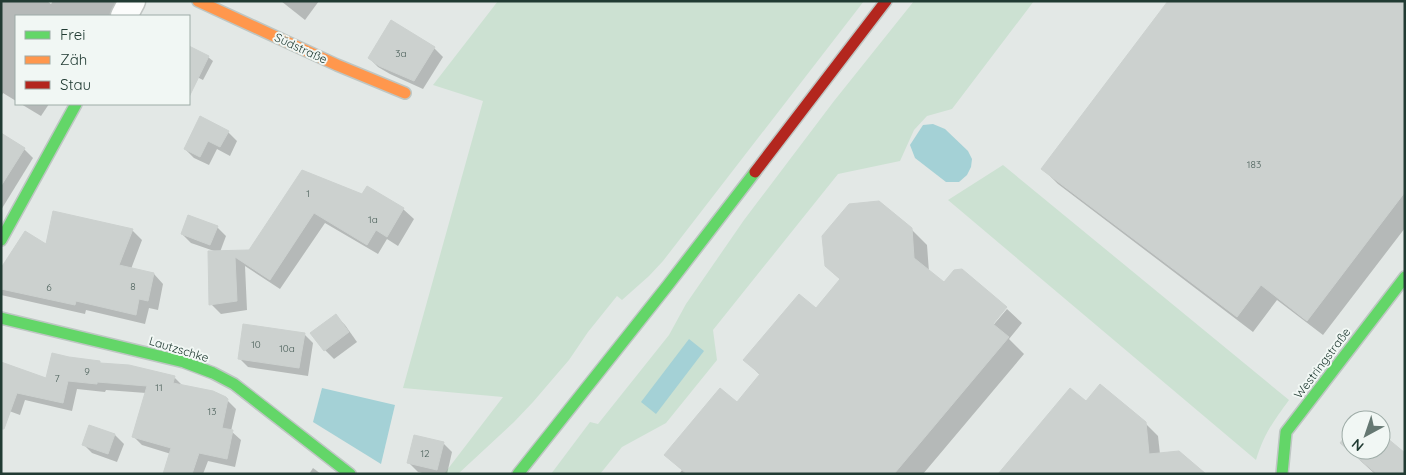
<svg xmlns="http://www.w3.org/2000/svg" width="1406" height="475" viewBox="0 0 1406 475" font-family="Quicksand,sans-serif">
<rect width="100%" height="100%" fill="#e3e8e6"/>
<g fill="#cce1d2">
<path d="M498 1H864L663 261 649 276 622 300 617 296 588 332 569 360 533 402 514 422 458 474H444L503 397 403 388 483 101 433 85Z"/>
<path d="M914 1H1034L952 109 927 116 914 130 900 161 838 174 713 330 717 360 666 423 622 447 600 474H551L590 422 598 424 669 335 686 304 744 220 834 101Z"/>
<path d="M1003 165 1289 400C1273 422 1264 434 1256 460L948 200Z"/>
</g>
<g fill="#a4d1d6">
<path d="M933 124 945 129 968 151 972 159 971 167 967 175 959 182H946L915 158 910 145 923 125Z"/>
<path d="M689 339 704 351 656 414 641 402Z"/>
<path d="M322 388 395 405 381 464 313 422Z"/>
</g>
<g fill="#0003">
<path d="M1 1H47L51 4 53 1H114L121 9 117 16H16V101L3 93 1 97Z"/>
<path d="M281 1H319L305 20Z"/>
<path d="M1405 1V228L1323 335 1277 300 1253 332 1058 184 1043 169Z"/>
<path d="M190 48 208 57 213 61 203 80 189 73Z"/>
<path d="M434 48 443 57 423 89 390 74 378 67 369 58Z"/>
<path d="M21 104H49L41 116Z"/>
<path d="M228 132 237 141 230 156 217 149 209 165 194 158 185 149Z"/>
<path d="M1 136 24 149 33 158 1 210Z"/>
<path d="M303 172 362 196 367 187 403 209 414 219 398 246 387 239 378 254 325 223 280 289 245 266 247 310 221 314 211 304 217 252 191 243 182 234 217 227 226 236 220 252 249 251Z"/>
<path d="M911 229 927 245 929 272 988 328 990 329 1007 309 1022 323 1009 339 1024 354 923 474H679L682 470 666 455 737 404 761 376 745 360 816 310 841 280 826 266Z"/>
<path d="M132 230 142 240 131 269 154 274 163 284 158 310 149 308 145 324 86 310 85 314 1 295V272L47 246Z"/>
<path d="M336 316 345 325 357 342 334 359 325 350 312 333Z"/>
<path d="M304 334 313 343 308 376 248 367 239 358Z"/>
<path d="M69 358 99 362 101 364 174 377 183 386 227 400 236 409 231 431 241 440 235 467 208 461 203 474H164L171 454 142 445 133 436 146 393 106 390 105 392 77 389 72 411 25 400 20 415 1 408V363L47 379Z"/>
<path d="M1086 403 1145 423 1158 436 1160 454 1000 474Z"/>
<path d="M1351 431V450H1381V434L1405 474H1375L1341 443Z"/>
<path d="M115 435 124 444 117 462 92 453 83 444Z"/>
<path d="M443 443 452 452 447 474H426L418 472 409 463Z"/>
<path d="M313 468 321 474H309Z"/>
</g>
<g fill="#ccd1cf" stroke="#ccd1cf">
<path d="M1168 1H1405V192L1307 321 1261 285 1237 317 1041 169Z"/>
<path d="M391 20 435 47 414 81 379 66 368 58Z"/>
<path d="M189 46 209 56 189 97Z"/>
<path d="M200 116 229 131 220 147 208 141 200 157 184 149Z"/>
<path d="M1 133 25 148 1 186Z"/>
<path d="M302 170 362 194 367 186 404 208 387 237 376 230 367 245 314 213 270 280 235 257 237 301 209 305 208 251 249 250Z"/>
<path d="M879 201 912 228 914 258 944 282 954 270 962 269 1007 307 993 324 1009 337 894 474H687L664 455 720 388 737 402 760 374 743 360 799 294 816 308 840 279 825 266 822 236 849 204Z"/>
<path d="M53 211 133 229 119 265 154 273 148 301 139 299 136 315 76 301 75 305 1 289V268L25 231 46 244Z"/>
<path d="M188 215 218 226 210 245 181 234Z"/>
<path d="M336 314 349 332 324 351 310 333Z"/>
<path d="M243 324 305 333 299 368 238 359Z"/>
<path d="M52 353 69 357 100 361V363L129 365 175 376 173 383 213 391 226 397 228 399 222 428 233 430 227 459 199 453 192 474H163L171 448 132 437 147 386 97 382V384L68 381 63 403 17 393 4 429H1V362L46 378Z"/>
<path d="M1100 384 1146 422 1149 454 1179 451 1206 474H998L1070 388 1086 401Z"/>
<path d="M89 425 115 434 108 454 82 445Z"/>
<path d="M1351 429V450H1381V433L1405 453V474H1377L1340 443Z"/>
<path d="M414 435 444 442 437 470 407 463Z"/>
</g>
<g fill="none" stroke-linecap="round" stroke-linejoin="round">
<defs>
<path id="street" d="M124 16 132 1"/>
<g id="fast">
<path d="M1 240 76 104"/>
<path d="M1 318 184 362 213 373 234 384 350 474"/>
<path d="M518 474 668 285 755 172"/>
<path d="M1282 474 1286 432 1405 277"/>
</g>
<path id="slow" d="M198 1 337 65 405 93"/>
<path id="jam" d="M755 172 886 1"/>
</defs>
<use href="#street" stroke="#c0c5c3" stroke-width="29"/>
<use href="#fast" stroke="#bec6c3" stroke-width="14"/>
<use href="#slow" stroke="#bec6c3" stroke-width="14"/>
<use href="#jam" stroke="#bec6c3" stroke-width="14"/>
<use href="#street" stroke="#fbfcfb" stroke-width="26"/>
<use href="#fast" stroke="#63d668" stroke-width="11"/>
<use href="#slow" stroke="#ff974d" stroke-width="11"/>
<use href="#jam" stroke="#b3261e" stroke-width="11"/>
</g>
<g text-anchor="middle" dominant-baseline="central" stroke-width="4" stroke-linejoin="round" paint-order="stroke">
<g font-size="10" fill="#4c615b">
<text x="401" y="53">3a</text>
<text x="1254" y="164">183</text>
<text x="308" y="193">1</text>
<text x="373" y="219">1a</text>
<text x="133" y="286">8</text>
<text x="49" y="287">6</text>
<text x="256" y="344">10</text>
<text x="287" y="348">10a</text>
<text x="87" y="371">9</text>
<text x="57" y="378">7</text>
<text x="159" y="387">11</text>
<text x="212" y="411">13</text>
<text x="425" y="453">12</text>
</g>
<g font-size="12" fill="#213b33" stroke="#f1f7f4">
<text transform="translate(301 48) rotate(25)">Südstraße</text>
<text transform="translate(179 349) rotate(17)">Lautzschke</text>
<text transform="translate(1322 363) rotate(-53)">Westringstraße</text>
</g>
</g>
<rect width="1406" height="475" fill="none" stroke="#213b33" stroke-width="5"/>
<rect x="15" y="15" width="175" height="90" fill="#f1f7f4" stroke="#9eaca7"/>
<rect x="25" y="31" width="25" height="8" fill="#63d668" stroke="#9eaca7"/>
<text x="60" y="40" font-size="15" fill="#213b33">Frei</text>
<rect x="25" y="56" width="25" height="8" fill="#ff974d" stroke="#9eaca7"/>
<text x="60" y="65" font-size="15" fill="#213b33">Zäh</text>
<rect x="25" y="81" width="25" height="8" fill="#b3261e" stroke="#9eaca7"/>
<text x="60" y="90" font-size="15" fill="#213b33">Stau</text>
<g transform="translate(1366 435) rotate(220)"><circle r="24" fill="#f1f7f4" stroke="#9eaca7"/>
<path d="M0-4L9 19L0 12L-9 19Z" fill="#657872"/>
<text y="-8" font-size="14" font-weight="bold" text-anchor="middle" fill="#213b33">N</text>
</g>
</svg>
